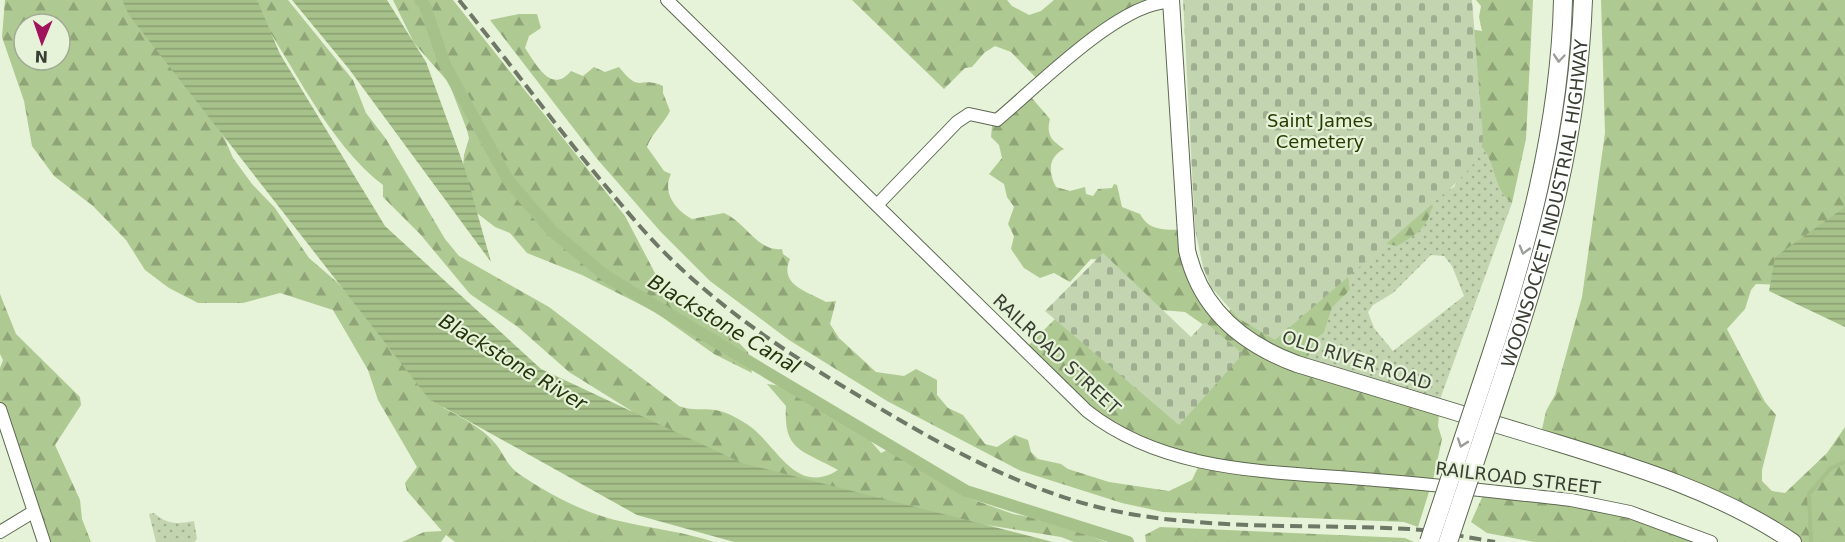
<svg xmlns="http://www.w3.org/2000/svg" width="1845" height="542" viewBox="0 0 1845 542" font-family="'DejaVu Sans',sans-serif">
<defs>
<pattern id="grass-dots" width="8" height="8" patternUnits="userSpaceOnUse" patternTransform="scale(1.5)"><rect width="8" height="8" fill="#c3d5b0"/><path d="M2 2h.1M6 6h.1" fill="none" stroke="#9fae90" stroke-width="1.8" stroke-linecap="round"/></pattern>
<pattern id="forest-firs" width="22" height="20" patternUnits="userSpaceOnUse" patternTransform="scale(1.5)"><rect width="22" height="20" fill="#afc992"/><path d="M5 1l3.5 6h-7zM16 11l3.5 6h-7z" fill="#8fa578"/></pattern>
<pattern id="cemetery-stones" width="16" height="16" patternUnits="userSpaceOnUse" patternTransform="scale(1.5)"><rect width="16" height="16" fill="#c3d5b0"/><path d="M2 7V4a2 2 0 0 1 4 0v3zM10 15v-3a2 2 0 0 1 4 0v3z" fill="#9fae90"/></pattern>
<pattern id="water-rules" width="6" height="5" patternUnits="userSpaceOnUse" patternTransform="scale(1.5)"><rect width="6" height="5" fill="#a7c18a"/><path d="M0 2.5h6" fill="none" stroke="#899e71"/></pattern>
</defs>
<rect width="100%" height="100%" fill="#e6f3d8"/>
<g fill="url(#grass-dots)" fill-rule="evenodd">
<path d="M1477 143C1497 157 1491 190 1512 203L1439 402 1307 359 1317 338 1324 333 1332 308 1350 290 1347 264 1440 194 1454 187ZM1431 255 1444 256 1452 266 1464 296 1393 351 1374 328 1368 312 1373 305 1393 293Z"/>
<path d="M154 513C168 525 177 524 194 521L197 539 194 542H156L149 514Z"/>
</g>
<g fill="url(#forest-firs)" fill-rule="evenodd">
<path d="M5 0H132L224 137 233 158 252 184 275 208 309 258 338 283 444 408C461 417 482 428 494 442 504 453 506 465 519 474 550 495 588 515 624 522 655 529 684 532 714 542H455L446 535 441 542H402L424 532 442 531 407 491 405 483 417 467 378 400 368 370 333 310 280 293 243 303H198L169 288 145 270 126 240 93 206 54 176 32 146 24 101 2 37ZM24 24H60V60H24Z"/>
<path d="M249 0H288L353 80 366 113 386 139 445 239 459 256 549 307 679 406C691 411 703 408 715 410 725 411 737 418 745 423 775 440 794 498 838 470 803 450 783 452 786 406L767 384 796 388 862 431 881 453 895 446 905 460 966 497 1013 514 1050 521 1106 542H1074L1061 537 949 519 833 504 664 437 630 410 569 372 518 327 470 294 420 234 383 197V185C325 140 292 60 249 0Z"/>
<path d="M393 0H453L625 216 666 294 678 306 700 312 719 323 748 352 752 373 714 354 655 312 582 275 527 253 510 233 495 227 469 207 461 193 464 155 469 138 467 130 449 83 414 43Z"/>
<path d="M852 0H1007L1012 6 1029 15 1041 11 1054 0H1171L1144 8 1041 83 1011 52 995 46 984 53 972 67 965 68 944 89Z"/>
<path d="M1476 0H1533L1526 139 1512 203C1491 190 1497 157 1477 143L1469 29 1482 31 1479 17 1481 6Z"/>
<path d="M1601 0H1845V212L1788 285 1756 284 1751 290 1745 309 1727 329 1765 402 1776 415 1762 470V481L1772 491 1785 493 1827 453 1845 427V542H1795L1541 434 1546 411 1555 395 1582 297 1605 133Z"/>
<path d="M519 14H537L541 28 529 36 525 48C536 64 551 95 571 71L583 76 594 67 605 72 619 67C641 95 639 75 663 86V93L670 111C663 125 652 133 647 147L664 171 671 174C662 192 675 210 692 219L724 213C746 222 757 252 782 249L783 254 790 259C778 286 810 292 826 302L836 301 830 324 839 338 876 372 904 376 916 369 937 380V395L948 408 963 415 985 444 997 447 1015 435 1028 440 1031 452 1038 459 1061 464 1068 469 1109 482 1169 491 1192 480 1201 461C1162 448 1121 434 1089 407 1068 389 1049 368 1029 349V345L1071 303 1143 372 1218 335 1185 312 1161 310 1104 260 1091 259 1070 282 1054 273 1040 278 1024 268 1011 249 1014 236 1008 224 1014 207 1007 197 1004 184 989 174 1002 158 999 145 991 137 993 115 1031 97 1050 119C1046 135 1051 140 1064 149 1048 157 1048 172 1056 187L1070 191 1085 187 1086 194 1093 196 1098 189 1112 188 1114 184 1117 185 1122 207 1140 214C1150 233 1168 229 1188 230 1197 265 1204 285 1228 312L1249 292 1433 201C1429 227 1419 233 1397 246L1366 240 1347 264 1350 290 1332 308 1324 333 1317 338 1307 359 1440 403 1438 426 1442 439 1434 476 1418 527 1404 522 1163 512 1122 503 1021 471 887 401 789 340 710 281 660 231 598 160 490 20Z"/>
<path d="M0 294 16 334 80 397 81 405 55 445 80 500 82 519 91 542H48L0 403V368L3 360 0 354Z"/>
<path d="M1485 491 1588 497 1715 542H1534L1487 533 1471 522Z"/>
<path d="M1160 527 1405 538 1414 542H1146L1145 535Z"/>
</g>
<g fill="url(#cemetery-stones)">
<path d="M1183 0H1472L1483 138C1481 161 1467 171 1452 187L1275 340 1238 318 1211 287 1203 267 1195 229Z"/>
<path d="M1103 253 1191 337 1205 322 1243 354 1179 425 1045 311Z"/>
</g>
<g fill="url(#water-rules)">
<path d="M122 0H257L280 54 385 226 541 369 742 463 1053 542H734L637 515 429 399 129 15Z"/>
<path d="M292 0H387L426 62 464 166 491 262 349 69Z"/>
<path d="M1845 207V327L1769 291 1775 257Z"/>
</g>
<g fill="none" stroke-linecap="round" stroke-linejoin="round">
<path stroke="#a7c18a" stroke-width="4" d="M1811 542 1809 494 1831 468 1845 462"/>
<path stroke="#a7c18a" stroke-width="12" d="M420 0 425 6 445 65 508 180 551 230 607 277 966 491 1128 542"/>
<defs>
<g id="minor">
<path d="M667 0 1087 411C1168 475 1277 471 1375 480 1441 485 1506 493 1571 500L1630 512 1711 542"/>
<path d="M877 205 957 122 969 114 997 120C1036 88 1121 0 1171 2"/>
<path d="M0 409 44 542"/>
<path d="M0 532 33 512"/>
</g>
<path id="major" d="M1171 0 1187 250C1200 309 1243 344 1297 364 1374 387 1451 411 1528 434 1618 462 1714 488 1793 542"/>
<g id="highway">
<path d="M1487 368C1527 248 1560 127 1563 0"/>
<path id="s1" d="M1504 374C1547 247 1578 134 1583 0"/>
</g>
</defs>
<use href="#minor" stroke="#5d6851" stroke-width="14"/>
<use href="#major" stroke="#5d6851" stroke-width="18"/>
<use href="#highway" stroke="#5d6851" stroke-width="20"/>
<use href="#minor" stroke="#fff" stroke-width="12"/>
<use href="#major" stroke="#fff" stroke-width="16"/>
<use href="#highway" stroke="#fff" stroke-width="18"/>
<path stroke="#6f7767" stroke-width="4" stroke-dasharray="12 6" stroke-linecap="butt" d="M459 0C521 77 579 158 645 232 709 303 789 355 871 403 949 450 1034 496 1125 513 1218 530 1315 524 1409 529 1437 531 1466 537 1495 542"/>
<defs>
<g id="highway-bridge">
<path d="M1429 542 1487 368"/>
<path d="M1448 542 1504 374"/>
</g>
</defs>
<use href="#highway-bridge" stroke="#5d6851" stroke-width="20" stroke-linecap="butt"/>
<use href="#highway-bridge" stroke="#fff" stroke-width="18"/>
</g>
<defs><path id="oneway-chevron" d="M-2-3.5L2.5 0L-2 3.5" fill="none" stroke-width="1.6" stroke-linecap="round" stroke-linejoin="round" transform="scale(1.5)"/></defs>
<g stroke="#9c9e99">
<use href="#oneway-chevron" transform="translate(1559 58) rotate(95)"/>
<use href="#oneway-chevron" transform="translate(1524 250) rotate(106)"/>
<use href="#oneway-chevron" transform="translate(1462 443) rotate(109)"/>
</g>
<g text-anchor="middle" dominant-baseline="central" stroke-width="4.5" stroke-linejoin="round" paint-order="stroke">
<g font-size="18" fill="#263b00" stroke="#e6f3d8">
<text x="1320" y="120">Saint James<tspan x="1320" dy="21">Cemetery</tspan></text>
</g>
<g font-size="18" fill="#393e33" stroke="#e6f3d8">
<text stroke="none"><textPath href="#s1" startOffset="176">WOONSOCKET INDUSTRIAL HIGHWAY</textPath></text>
<text transform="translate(1057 354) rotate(43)">RAILROAD STREET</text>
<text transform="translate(1357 360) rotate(18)">OLD RIVER ROAD</text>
<text transform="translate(1518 478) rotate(7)">RAILROAD STREET</text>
</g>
<g font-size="20" font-style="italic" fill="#23330a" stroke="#e6f3d8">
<text transform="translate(724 324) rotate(31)">Blackstone Canal</text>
<text transform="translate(513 362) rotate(31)">Blackstone River</text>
</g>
</g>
<g transform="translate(42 42) rotate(182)"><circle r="28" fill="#e6f3d8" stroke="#a1ab96" stroke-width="1.5"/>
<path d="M0-4.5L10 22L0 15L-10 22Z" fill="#a0135d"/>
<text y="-9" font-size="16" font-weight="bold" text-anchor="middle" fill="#393e33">N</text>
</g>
</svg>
